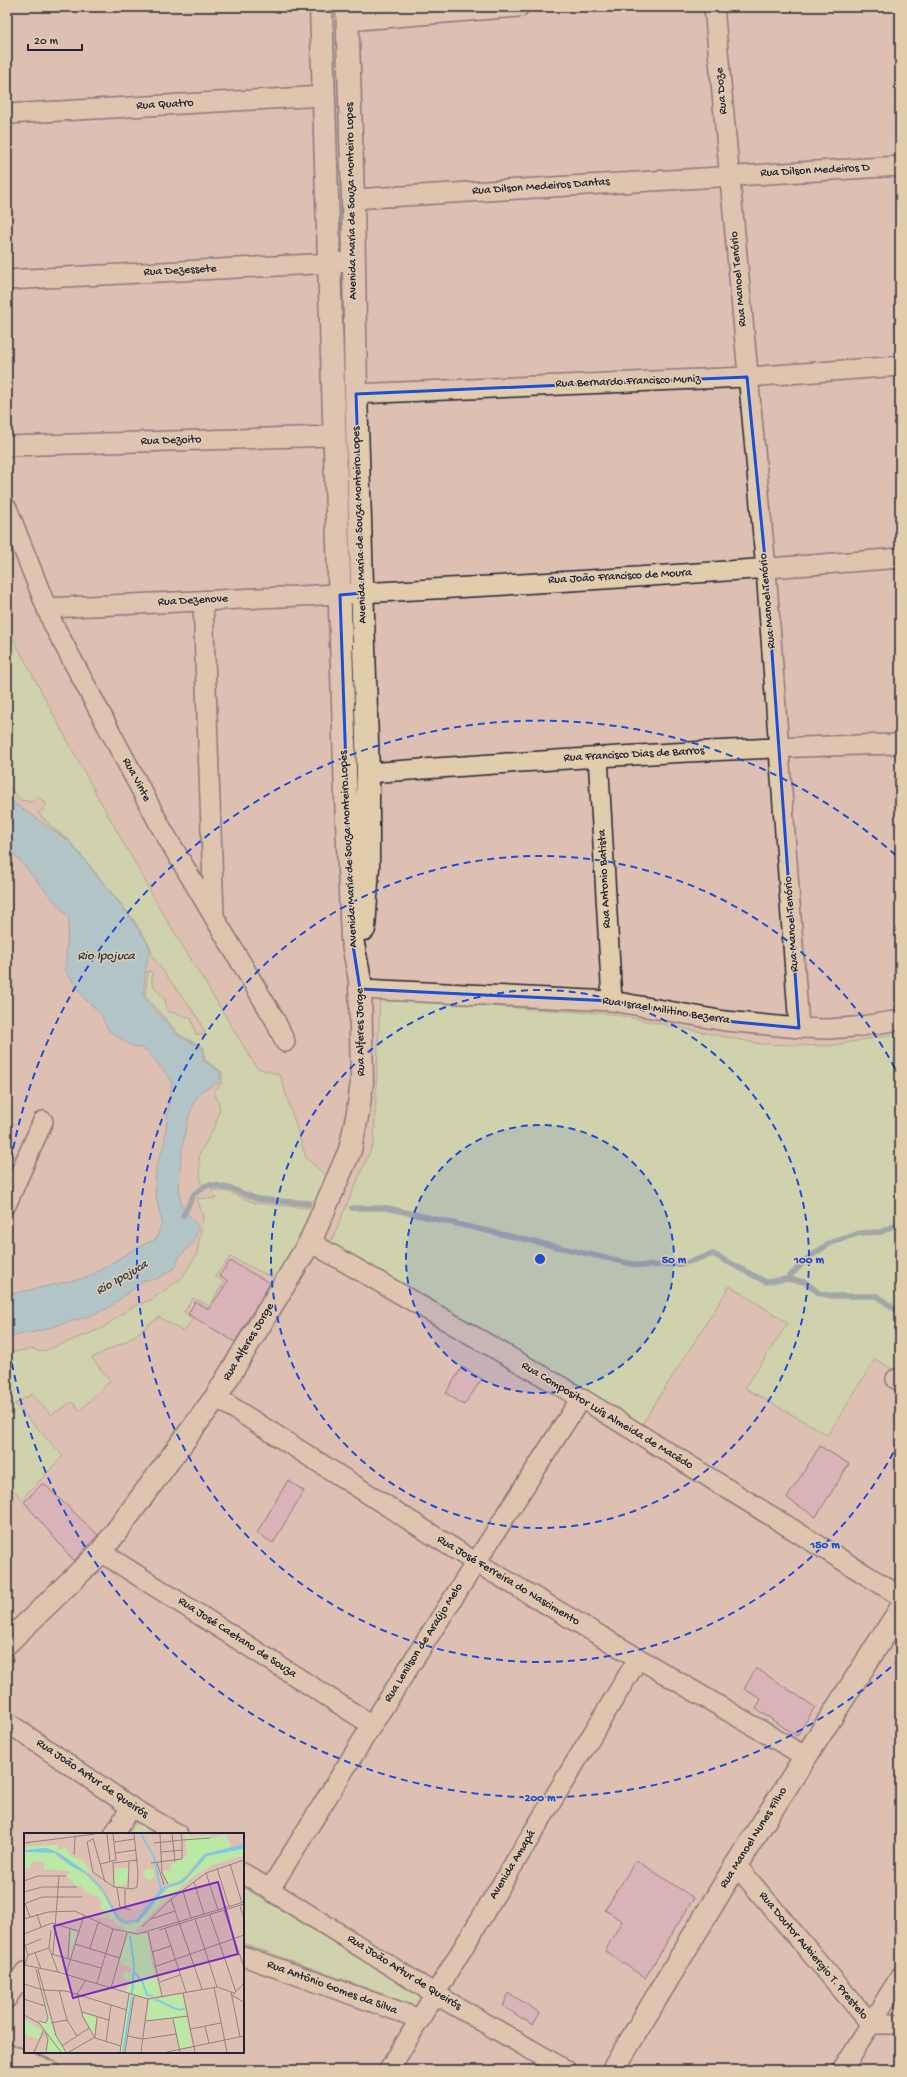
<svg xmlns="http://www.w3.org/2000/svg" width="907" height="2077" viewBox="0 0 907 2077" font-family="'Gochi Hand',sans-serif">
<rect width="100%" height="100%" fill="#dec0b2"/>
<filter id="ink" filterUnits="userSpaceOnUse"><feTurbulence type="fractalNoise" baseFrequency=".025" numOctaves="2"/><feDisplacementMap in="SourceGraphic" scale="8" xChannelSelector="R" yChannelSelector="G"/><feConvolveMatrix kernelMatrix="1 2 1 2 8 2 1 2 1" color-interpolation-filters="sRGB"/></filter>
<g filter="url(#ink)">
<g fill="#bce8a5" stroke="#6f8570">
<path d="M7 627 88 779 162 912 257 1068 280 1075 306 1158 332 1181 323 1201C303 1200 282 1200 261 1197 241 1195 222 1177 201 1185L199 1155 215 1126 220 1108 214 1091 222 1083V1072L205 1060 204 1048 180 1035 145 996 148 971 152 972V984L165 1000 167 1011 191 1018 196 1034 206 1036 198 1018 152 956 151 948 133 919 68 839 53 828 38 813 44 809 46 803 38 797 33 802 20 800 7 784Z"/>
<path d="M380 999 612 1014 761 1044 829 1046 900 1033V1374L875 1359 828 1435 745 1388 788 1323 730 1286 642 1424 329 1246 374 1142Z"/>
<path d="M211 1190 229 1192 255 1203 319 1209 278 1280 230 1257 215 1276 224 1282 209 1306 193 1298 184 1312 193 1319 184 1332 159 1317 130 1339 92 1358 110 1381 80 1410 72 1402 51 1415 32 1394 15 1404 63 1456 22 1499 7 1484V1353L32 1349 41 1352 101 1329 132 1307 151 1300 182 1278 197 1254 203 1217 197 1198 216 1199Z"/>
<path d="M136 1822 156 1834H128Z"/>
<path d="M243 1887 421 1996 418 2007 243 1943Z"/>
</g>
<path fill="#7fcade" stroke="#5a879d" d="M7 798 70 842 132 919 150 947 146 967 143 996 179 1036 203 1049V1060L220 1072V1082C215 1085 205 1088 201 1092 184 1110 176 1180 181 1203 183 1211 193 1220 198 1226L194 1242 179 1257 176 1267 157 1279 145 1280 108 1308 89 1316 35 1332 7 1337V1295L89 1277 133 1250 156 1239 162 1223 155 1191 156 1168 164 1145 172 1081 147 1050 130 1045 108 1030 101 1014 85 999 65 970 69 918 7 846Z"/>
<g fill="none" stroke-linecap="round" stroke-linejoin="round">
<g stroke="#5a879d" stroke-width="5.5">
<path d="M352 1208H387L641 1266 682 1264 713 1254 766 1282 787 1279 805 1282 819 1293 832 1296H877L900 1313"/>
<path d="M183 1216 194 1194 208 1185 232 1189 257 1199 309 1204"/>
<path d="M787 1279 808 1258 830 1243 860 1233 881 1232 900 1223"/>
</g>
</g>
<g fill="#d6a5c2" stroke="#22223b">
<path d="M230 1261 270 1283 235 1342 188 1314 195 1302 209 1309 228 1281 219 1276Z"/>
<path d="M462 1367 482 1379 464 1405 446 1393Z"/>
<path d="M820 1446 849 1464 816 1517 787 1498Z"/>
<path d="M288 1480 304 1491 273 1543 257 1533Z"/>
<path d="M43 1483 98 1535 74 1561 24 1502Z"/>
<path d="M756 1668 815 1707 797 1736 756 1709 761 1699 744 1689Z"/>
<path d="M636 1860 694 1898 645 1978 605 1951 622 1921 605 1910Z"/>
<path d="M509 1993 540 2013 533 2025 503 2006Z"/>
</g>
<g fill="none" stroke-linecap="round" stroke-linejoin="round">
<defs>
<g id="street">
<path d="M714 7 766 569 799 1028"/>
<path d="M347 21 519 7"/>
<path d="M7 114 323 96"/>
<path d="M353 199 900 166"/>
<path d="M7 280 352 262"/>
<path d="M356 394 747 377 900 366"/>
<path d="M7 446 334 436"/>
<path d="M7 508 53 624 162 829 275 1020 285 1042"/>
<path d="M203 601 214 915"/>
<path d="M47 608C332 595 616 581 900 558"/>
<path d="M598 756 612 1001"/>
<path d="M368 773C545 760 722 748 900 744"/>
<path d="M360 989 612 1001 725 1021 799 1028 828 1029 855 1027 900 1020"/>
<path d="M7 1203 43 1121"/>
<path d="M310 1242 581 1398 900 1596"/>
<path d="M896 1379 900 1381"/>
<path d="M216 1397 475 1562 806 1757"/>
<path d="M101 1552 372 1725"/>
<path d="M7 1722 131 1807 178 1834"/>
<path d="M114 1834 131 1807"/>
<path d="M736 1865 871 2024H900"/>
<path d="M243 1873 435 1994 566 2070"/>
<path d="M270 1889 372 1725 581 1398"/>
<path d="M243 1956 420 2019"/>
<path d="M7 1998 25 1972"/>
<path d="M7 2053 49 2070"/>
<path d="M389 2070 638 1659"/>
<path d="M842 2070 900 1977"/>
</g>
<g id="secondary">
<path d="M347 7 353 199 356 394 368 773V867L364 929"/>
<path d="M7 1643 101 1552 216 1397 310 1242 350 1150 358 1112 362 1082 360 980 352 939 346 798 321 7"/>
<path d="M613 2070 736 1865 900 1610"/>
</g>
</defs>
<use href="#street" stroke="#22223b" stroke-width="22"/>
<use href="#secondary" stroke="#22223b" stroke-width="25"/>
<use href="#street" stroke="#e1ccab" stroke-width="19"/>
<use href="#secondary" stroke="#e1ccab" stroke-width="22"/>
</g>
</g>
<path d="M0 0H907V2077H0ZM747 377 766 569 799 1028 725 1021 612 1001 360 989 352 939 340 595 363 593 356 394Z" fill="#dec0b2" fill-opacity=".55" fill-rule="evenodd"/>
<path fill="none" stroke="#1d4ed8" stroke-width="3" stroke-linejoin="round" d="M747 377 766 569 799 1028 725 1021 612 1001 360 989 352 939 340 595 363 593 356 394Z"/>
<circle cx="540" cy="1259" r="134" fill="#1d4ed8" fill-opacity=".12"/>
<g fill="none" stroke="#1d4ed8" stroke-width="2" stroke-dasharray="7 5">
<circle cx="540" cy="1259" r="134"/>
<circle cx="540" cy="1259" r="269"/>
<path d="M899 1442A403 403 0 1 1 899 1076"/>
<path d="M900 1659A538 538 0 0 1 7 1334M7 1184A538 538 0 0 1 900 859"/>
</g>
<g text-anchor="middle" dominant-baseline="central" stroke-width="3" stroke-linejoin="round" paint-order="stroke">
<g font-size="12" fill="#22223b" stroke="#e1ccab">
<text transform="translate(722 91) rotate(-95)">Rua Doze</text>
<text transform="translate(165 105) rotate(-3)">Rua Quatro</text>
<text transform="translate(815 171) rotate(-3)">Rua Dilson Medeiros D</text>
<text transform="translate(541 187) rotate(-4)">Rua Dilson Medeiros Dantas</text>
<text transform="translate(352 201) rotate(-91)">Avenida Maria de Souza Monteiro Lopes</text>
<text transform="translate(180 271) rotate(-3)">Rua Dezessete</text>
<text transform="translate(739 279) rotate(-95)">Rua Manoel Tenório</text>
<text transform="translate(628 382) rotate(-2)">Rua Bernardo Francisco Muniz</text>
<text transform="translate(171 441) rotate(-2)">Rua Dezoito</text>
<text transform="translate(360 525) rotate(-92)">Avenida Maria de Souza Monteiro Lopes</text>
<text transform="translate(620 577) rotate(-3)">Rua João Francisco de Moura</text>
<text transform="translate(193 601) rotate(-3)">Rua Dezenove</text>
<text transform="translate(768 601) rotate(-95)">Rua Manoel Tenório</text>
<text transform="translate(634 755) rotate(-3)">Rua Francisco Dias de Barros</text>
<text transform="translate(136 780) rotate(62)">Rua Vinte</text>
<text transform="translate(349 849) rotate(-93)">Avenida Maria de Souza Monteiro Lopes</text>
<text transform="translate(605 879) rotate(-93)">Rua Antonio Batista</text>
<text transform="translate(792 924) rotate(-94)">Rua Manoel Tenório</text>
<text transform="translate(666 1011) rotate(9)">Rua Israel Militino Bezerra</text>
<text transform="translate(361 1032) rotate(-91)">Rua Alferes Jorge</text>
<text transform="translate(249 1342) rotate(-59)">Rua Alferes Jorge</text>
<text transform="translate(607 1416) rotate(31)">Rua Compositor Luís Almeida de Macêdo</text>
<text transform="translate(508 1581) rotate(31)">Rua José Ferreira do Nascimento</text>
<text transform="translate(237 1638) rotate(33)">Rua José Caetano de Souza</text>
<text transform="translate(424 1643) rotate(-58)">Rua Lenilson de Araújo Melo</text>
<text transform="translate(92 1779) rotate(34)">Rua João Artur de Queirós</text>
<text transform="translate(754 1838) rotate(-58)">Rua Manoel Nunes Filho</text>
<text transform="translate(513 1865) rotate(-59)">Avenida Amapá</text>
<text transform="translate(813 1956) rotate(50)">Rua Doutor Aubiergio T. Prestelo</text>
<text transform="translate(404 1973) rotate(32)">Rua João Artur de Queirós</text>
<text transform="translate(332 1988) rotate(20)">Rua Antônio Gomes da Silva</text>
</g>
<g font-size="13" font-style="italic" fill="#303b53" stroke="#e1ccab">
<text x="106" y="956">Rio Ipojuca</text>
<text transform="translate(122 1278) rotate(-30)">Rio Ipojuca</text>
</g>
</g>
<g transform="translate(24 1833)">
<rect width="220" height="220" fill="#dec0b2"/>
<path d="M161 1 166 2 168 5 186 2 187 5 202 2 207 14 180 21 156 48 145 51 138 38H147V31L163 23ZM33 12 35 17 42 14 46 22 58 27 67 39 63 40 35 20 23 15 0 17V14L8 13ZM220 15V22L186 33 167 46 135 73 108 101 99 99 100 94 93 92 89 86H85L84 81 81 85 76 83 80 77 76 74 78 70 72 62 62 59 56 52 53 54 42 42 46 40 45 38 20 36V28L7 29V34L0 36V19H30L33 24 62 41 79 61 92 86 97 91 104 92 114 90 118 82H121L119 86 134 65 145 55 159 50 183 23ZM91 35H104L103 52H90ZM119.5 41a5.5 5.5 0 1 1 11 0a5.5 5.5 0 1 1-11 0ZM47 97 53 99 45 125ZM123 101 128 132 137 162 122 165 102 159 105 148 99 145 100 138 106 140 108 135 95 130 103 102ZM12 136 29 197 43 219H22L24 206 15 188 22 189 24 185ZM158 161 163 183 123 188 125 167ZM106 162 109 163 100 219H96ZM58 180 73 184 70 203 61 186ZM162 184 168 213 155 216 150 186ZM0 186 18 197 14 206 0 201Z" fill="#bce8a5"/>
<path d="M220 11 219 16 183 23 159 50 142 55 114 90 109 88 102 91 93 86 78 57 62 41 44 31 31 20 0 19V17L23 15 35 20 61 38 78 54 95 84 101 88 113 86 132 61 139 54 154 49 163 43 180 21Z" fill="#7fcade"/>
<path fill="none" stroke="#7fcade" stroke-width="2" d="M117 1 130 24 137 57M106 103 110 132 108 161M110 139 118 148 123 162 129 163M131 166 150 175 157 177 161 175M99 219 108 164"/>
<path fill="none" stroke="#938182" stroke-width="1" d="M83 1 86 29M136 1 138 40 144 51M148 1 151 29M69 5 81 49M69 6 63 9 69 39 90 54 109 56 113 54 114 40 110 1M90 9 111 6M0 10 71 1M130 10 158 7 157 1M137 19 159 17M91 20 112 17M50 22 51 4M89 29 90 54M89 30 114 27M127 30 158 26V7L186 5M133 30 140 52M77 31 92 27 89 1M206 31 218 70M193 35 205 74M182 40 194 77M0 48 14 43H42M170 49 180 81M93 55 96 74 107 77M101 56V76M104 56 105 29M159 58 167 85M0 59 18 54H53M147 66 178 156M1 70 6 84M0 71 18 64H58M216 73 220 86M200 77 220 134M13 81 17 94M186 82 212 159M0 86 24 79 51 78 89 96 114 101 220 69M127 86 151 78M171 86 193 154M118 94 146 67 182 40 220 27M141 95 162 159M27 97 25 115 34 139M135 97 220 71M124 99 138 163M0 101 28 90 54 98M0 109 4 122M51 111 96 125M0 113 17 106M66 115 74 90M128 119 147 113M11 120 17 136M27 121 77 135M29 121 35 43M4 122 25 115M44 125 46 96M0 132 34 139 124 166 193 154 210 160M130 134 220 102M0 135 4 122M12 136 24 185 22 190 15 188M14 136 32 202M42 141 60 82M62 147 53 161 59 184 71 205 97 213M136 149 156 142M73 150 89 96M0 151 19 157 42 158 103 177M190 154 203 219M87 155 103 100M35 157 43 187 53 203M207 159 216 204M159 160 171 219M208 163 220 150M209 163 220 169M0 166 21 173M58 179 85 187M0 182 15 190 37 219M149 186 156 219M122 188 164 183M27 190 43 187M181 193 185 210M166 196 197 190M21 199 24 206 22 219M31 201 42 219M103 203 119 206 152 201M82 209 87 172M38 213 65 195M10 219 20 197M45 219 71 204 73 184M96 219 105 161M101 219 110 163M117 219 124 166M143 219 220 203"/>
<path fill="#7b2cbf" fill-opacity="0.15" stroke="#7b2cbf" stroke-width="2" d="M194 49 214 121 49 165 30 93Z"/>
<rect width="220" height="220" fill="none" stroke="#22223b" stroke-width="2"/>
</g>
<circle cx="540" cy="1259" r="6" fill="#1d4ed8" stroke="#e1ccab" stroke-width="2"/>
<g font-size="12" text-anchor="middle" font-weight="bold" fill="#1d4ed8" stroke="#e1ccab" stroke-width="3" stroke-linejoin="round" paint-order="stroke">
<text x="674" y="1263">50 m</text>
<text x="809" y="1263">100 m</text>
<text x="825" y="1548">150 m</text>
<text x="540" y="1801">200 m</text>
</g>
<rect width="907" height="2077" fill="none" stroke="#e1ccab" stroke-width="24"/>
<rect x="12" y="12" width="883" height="2053" fill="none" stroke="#22223b" stroke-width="1.5" filter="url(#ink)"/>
<path d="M28 44v6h54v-6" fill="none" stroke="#22223b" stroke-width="2"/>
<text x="34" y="44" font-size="12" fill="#22223b" stroke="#e1ccab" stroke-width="3" paint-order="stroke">20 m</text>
</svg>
